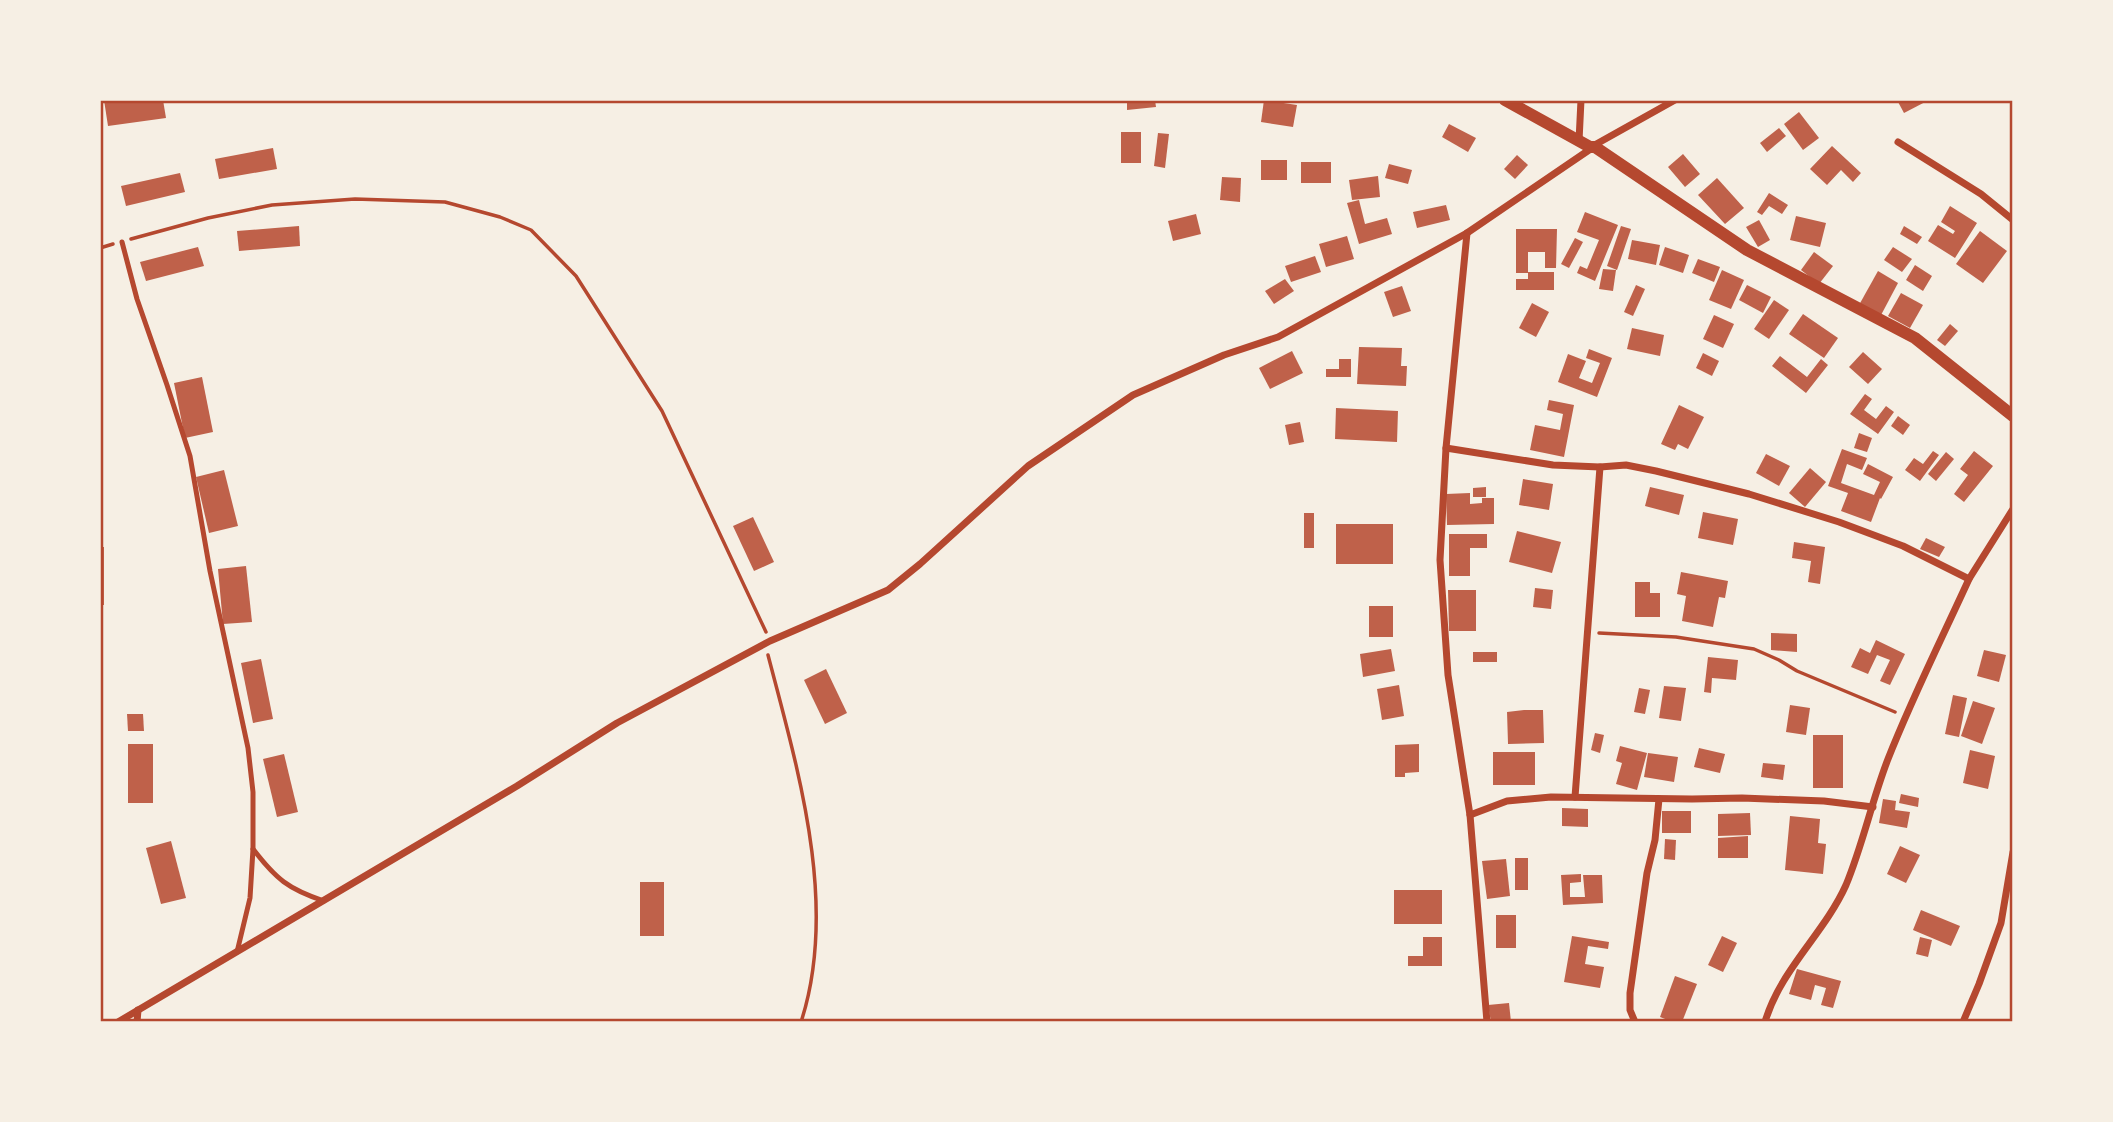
<svg xmlns="http://www.w3.org/2000/svg" width="2113" height="1122" viewBox="0 0 2113 1122" font-family="Literata,serif">
<rect width="100%" height="100%" fill="#f6efe4"/>
<g fill="#bf614a">
<path d="M104 100H163L166 118 108 126Z"/>
<path d="M1127 100H1155L1156 107 1127 110Z"/>
<path d="M1264 100 1297 105 1293 127 1261 122Z"/>
<path d="M1897 100H1929L1904 113Z"/>
<path d="M1799 112 1819 138 1803 150 1784 124Z"/>
<path d="M1449 124 1476 138 1468 152 1442 137Z"/>
<path d="M1779 128 1786 136 1767 152 1760 143Z"/>
<rect x="1121" y="132" width="20" height="31"/>
<path d="M1158 133 1169 134 1165 168 1154 166Z"/>
<path d="M1832 146 1861 173 1853 182 1841 170 1827 185 1810 169Z"/>
<path d="M273 148 277 169 219 179 215 159Z"/>
<path d="M1683 154 1700 174 1685 187 1668 167Z"/>
<path d="M1517 155 1528 165 1515 179 1504 169Z"/>
<rect x="1261" y="160" width="26" height="20"/>
<rect x="1301" y="162" width="30" height="21"/>
<path d="M1389 164 1412 170 1408 184 1385 178Z"/>
<path d="M180 173 185 192 126 206 121 186Z"/>
<path d="M1378 176 1380 197 1352 200 1349 180Z"/>
<path d="M1222 177 1241 178 1240 202 1220 200Z"/>
<path d="M1717 178 1744 208 1725 224 1698 195Z"/>
<path d="M1769 193 1788 205 1782 214 1769 206 1762 215 1757 212Z"/>
<path d="M1359 200 1365 224 1387 218 1392 234 1359 244 1347 203Z"/>
<path d="M1446 205 1450 220 1417 228 1413 212Z"/>
<path d="M1950 206 1977 223 1955 258 1928 241 1938 225 1953 234 1955 231 1941 222Z"/>
<path d="M1585 212 1618 225 1595 281 1577 273 1580 266 1587 269 1599 240 1577 232Z"/>
<path d="M1196 214 1201 234 1173 241 1168 221Z"/>
<path d="M1796 216 1826 223 1820 247 1790 240Z"/>
<path d="M1759 220 1770 240 1758 247 1746 227Z"/>
<path d="M299 226 300 246 239 251 237 231Z"/>
<path d="M1621 226 1631 229 1617 270 1607 266Z"/>
<path d="M1904 226 1922 237 1917 244 1900 234Z"/>
<path d="M1516 229H1557L1556 268H1545V252H1528V273H1516Z"/>
<path d="M1980 231 2007 251 1983 283 1956 264Z"/>
<path d="M1347 236 1354 259 1326 267 1319 244Z"/>
<path d="M1575 238 1583 242 1569 268 1561 264Z"/>
<path d="M1632 240 1660 245 1656 265 1628 259Z"/>
<path d="M198 247 204 266 146 281 140 262Z"/>
<path d="M1665 247 1689 255 1683 273 1659 265Z"/>
<path d="M1893 247 1912 259 1902 272 1884 260Z"/>
<path d="M1814 252 1833 266 1819 284 1801 270Z"/>
<path d="M1315 256 1321 272 1291 282 1285 266Z"/>
<path d="M1698 259 1720 267 1714 282 1692 273Z"/>
<path d="M1915 265 1932 276 1923 291 1906 280Z"/>
<path d="M1603 269 1616 270 1613 291 1599 289Z"/>
<path d="M1722 270 1744 280 1731 309 1709 300Z"/>
<path d="M1878 271 1898 283 1880 317 1859 305Z"/>
<path d="M1528 272H1554V290H1516V279H1528Z"/>
<path d="M1285 279 1294 291 1274 304 1265 291Z"/>
<path d="M1636 285 1645 289 1633 316 1624 312Z"/>
<path d="M1747 285 1771 297 1763 313 1739 300Z"/>
<path d="M1402 286 1411 311 1393 317 1384 292Z"/>
<path d="M1901 293 1923 305 1910 328 1888 316Z"/>
<path d="M1774 300 1789 310 1769 339 1754 329Z"/>
<path d="M1532 303 1549 312 1536 337 1519 328Z"/>
<path d="M1803 314 1838 338 1824 358 1789 334Z"/>
<path d="M1714 315 1734 324 1723 348 1703 339Z"/>
<path d="M1950 324 1958 331 1945 346 1937 340Z"/>
<path d="M1632 328 1664 335 1660 356 1627 349Z"/>
<path d="M1359 347 1402 348 1401 366H1407L1406 386 1357 384Z"/>
<path d="M1589 349 1612 358 1597 397 1558 382 1568 354 1586 361 1579 378 1592 383 1600 363 1586 358Z"/>
<path d="M1292 351 1303 373 1270 389 1259 368Z"/>
<path d="M1863 352 1882 369 1868 384 1849 367Z"/>
<path d="M1703 353 1719 361 1712 376 1696 368Z"/>
<path d="M1780 356 1807 377 1821 359 1828 365 1806 393 1772 366Z"/>
<path d="M1339 359H1351V377H1326V369H1339Z"/>
<path d="M202 377 213 432 185 438 174 383Z"/>
<path d="M1865 394 1872 399 1864 410 1876 419 1886 406 1894 412 1878 434 1850 414Z"/>
<path d="M1549 400 1574 405 1564 457 1530 450 1535 425 1560 430 1563 414 1547 410Z"/>
<path d="M1679 405 1704 417 1688 449 1678 444 1675 450 1661 444Z"/>
<path d="M1336 408 1398 411 1397 442 1335 439Z"/>
<path d="M1898 416 1910 425 1903 435 1891 426Z"/>
<path d="M1300 422 1304 442 1289 445 1285 425Z"/>
<path d="M1859 433 1872 438 1867 452 1854 448Z"/>
<path d="M1842 449 1867 458 1862 470 1847 464 1841 483 1874 495 1880 482 1863 474 1868 464 1893 477 1881 499 1880 498 1871 522 1841 511 1848 493 1828 486Z"/>
<path d="M1933 451 1939 455 1920 481 1905 470 1914 458 1923 464Z"/>
<path d="M1974 451 1993 466 1964 502 1954 494 1968 475 1960 469Z"/>
<path d="M1946 452 1954 459 1936 481 1928 474Z"/>
<path d="M1766 454 1790 466 1779 486 1756 473Z"/>
<path d="M1810 468 1826 482 1805 507 1789 493Z"/>
<path d="M224 470 238 526 209 533 196 477Z"/>
<path d="M1523 479 1553 484 1549 510 1519 505Z"/>
<path d="M1486 487V497H1473V488Z"/>
<path d="M1650 487 1684 495 1679 515 1645 506Z"/>
<path d="M1470 493V504L1482 503V498H1494V524L1447 525 1446 494Z"/>
<path d="M1703 512 1738 519 1733 545 1698 538Z"/>
<rect x="1304" y="513" width="10" height="35"/>
<path d="M753 517 774 562 754 571 733 526Z"/>
<rect x="1336" y="524" width="57" height="40"/>
<path d="M1517 531 1561 542 1552 573 1509 562Z"/>
<path d="M1449 534H1487V548H1470V576H1449Z"/>
<path d="M1926 538 1945 547 1939 557 1920 549Z"/>
<path d="M1794 542 1825 547 1820 584 1808 582 1811 561 1792 558Z"/>
<rect x="100" y="547" width="4" height="58"/>
<path d="M246 566 252 622 223 624 218 569Z"/>
<path d="M1681 572 1728 581 1725 598 1719 597 1713 627 1682 621 1686 596 1677 594Z"/>
<path d="M1635 582H1650V593H1660V617H1635Z"/>
<path d="M1535 588 1553 590 1551 609 1533 607Z"/>
<path d="M1448 590H1476V631H1449Z"/>
<rect x="1369" y="606" width="24" height="31"/>
<path d="M1771 633 1797 634V652L1771 650Z"/>
<path d="M1876 640 1905 654 1890 685 1880 681 1890 660 1877 655 1868 674 1851 667 1860 648 1870 653Z"/>
<path d="M1391 649 1395 671 1363 677 1360 654Z"/>
<path d="M1984 650 2006 655 1999 682 1977 676Z"/>
<rect x="1473" y="652" width="24" height="10"/>
<path d="M1708 657 1738 660 1736 680 1712 678 1711 693 1704 692Z"/>
<path d="M261 659 273 719 253 723 241 663Z"/>
<path d="M826 669 847 713 825 724 804 680Z"/>
<path d="M1399 685 1404 716 1382 720 1377 689Z"/>
<path d="M1664 686 1686 688 1681 721 1659 718Z"/>
<path d="M1639 688 1650 690 1645 714 1634 712Z"/>
<path d="M1953 695 1967 698 1959 737 1945 734Z"/>
<path d="M1973 701 1995 708 1982 744 1961 736Z"/>
<path d="M1790 705 1810 708 1806 735 1786 732Z"/>
<path d="M1524 710H1543L1544 743 1508 744 1507 712Z"/>
<path d="M127 714H143L144 731H128Z"/>
<path d="M1595 733 1604 735 1600 753 1591 750Z"/>
<rect x="1813" y="735" width="30" height="53"/>
<rect x="128" y="744" width="25" height="59"/>
<path d="M1419 744V772L1405 773V777H1395V745Z"/>
<path d="M1620 746 1647 753 1637 790 1616 784 1622 763 1616 761Z"/>
<path d="M1699 748 1725 754 1720 773 1694 767Z"/>
<path d="M1970 750 1995 756 1988 789 1963 783Z"/>
<rect x="1493" y="752" width="42" height="33"/>
<path d="M1648 753 1678 757 1674 782 1644 777Z"/>
<path d="M284 754 298 812 277 817 263 759Z"/>
<path d="M1763 763 1785 765 1783 780 1761 777Z"/>
<path d="M1901 794 1919 798 1918 807 1899 803Z"/>
<path d="M1883 799 1896 801 1895 810 1910 812 1907 828 1879 823Z"/>
<path d="M1562 808 1588 809V827L1562 826Z"/>
<rect x="1662" y="811" width="29" height="22"/>
<path d="M1750 813 1751 835 1718 836V814Z"/>
<path d="M1790 816 1820 819 1818 843 1826 844 1823 874 1785 870Z"/>
<path d="M1748 836V858H1718V838Z"/>
<path d="M1665 839 1676 840 1675 860 1664 859Z"/>
<path d="M171 841 186 898 161 904 146 848Z"/>
<path d="M1900 846 1920 855 1906 883 1887 874Z"/>
<rect x="1515" y="858" width="13" height="32"/>
<path d="M1506 859 1510 896 1487 899 1482 861Z"/>
<path d="M1581 874V882L1570 883V897H1585L1583 875H1602L1603 903 1563 905 1561 875Z"/>
<rect x="640" y="882" width="24" height="54"/>
<rect x="1394" y="890" width="48" height="34"/>
<path d="M1921 910 1960 926 1951 946 1913 930Z"/>
<rect x="1496" y="915" width="20" height="33"/>
<path d="M1572 936 1609 942 1608 949 1588 946 1585 964 1604 967 1600 988 1564 982Z"/>
<path d="M1722 936 1737 943 1723 972 1708 965Z"/>
<path d="M1423 937H1442V966H1408V956H1423Z"/>
<path d="M1920 937 1932 940 1928 957 1916 954Z"/>
<path d="M1797 969 1841 981 1833 1008 1821 1005 1826 988 1815 985 1811 1000 1789 994Z"/>
<path d="M1675 976 1697 984 1682 1022H1673L1660 1017Z"/>
<path d="M1509 1003 1511 1022H1491L1488 1005Z"/>
</g>
<g fill="none" stroke-linecap="round" stroke-linejoin="round">
<g stroke="#b5482f" stroke-width="3.5">
<path d="M131 239 208 218 272 205 355 199 445 202 500 217 531 230 576 276 662 411 766 632"/>
<path d="M100 248 113 244"/>
<path d="M1599 633 1676 637 1754 649 1779 660 1797 671 1895 712"/>
<path d="M768 655C798 770 839 905 801 1022"/>
</g>
<g stroke="#b5482f" stroke-width="5">
<path d="M122 242 137 299 167 385 190 456 210 571 248 748 253 792V849L250 898 237 952"/>
<path d="M253 849C276 879 288 889 324 901"/>
</g>
<g stroke="#b5482f" stroke-width="7">
<path d="M1579 141 1581 100"/>
<path d="M1898 142 1981 194 2013 220"/>
<path d="M1591 147 1675 100"/>
<path d="M1467 233 1446 448 1440 560 1448 675 1470 815 1487 1022"/>
<path d="M1446 448 1553 465 1600 467 1626 465 1656 471 1749 494 1839 522 1903 546 1969 579 2013 509"/>
<path d="M1575 797 1600 467"/>
<path d="M1470 815 1507 801 1551 797 1692 799 1742 798 1824 801 1873 807"/>
<path d="M118 1022 517 786 617 723 770 641 888 590 920 564 1028 466 1133 395 1224 355 1278 337 1467 233 1592 148"/>
<path d="M137 1022 138 1010"/>
<path d="M1635 1022 1630 1010V993L1647 873 1655 840 1659 799"/>
<path d="M1765 1022C1780 970 1824 934 1846 885 1863 844 1872 800 1888 759 1912 698 1942 638 1969 579"/>
<path d="M1963 1022 1979 984 2001 923 2013 852"/>
</g>
<path stroke="#b5482f" stroke-width="12" d="M1505 100 1590 147H1595L1747 250 1915 338 2013 416"/>
</g>
<rect width="2113" height="1122" fill="none" stroke="#f6efe4" stroke-width="203"/>
<rect x="102" y="102" width="1909" height="918" fill="none" stroke="#b5482f" stroke-width="2.5"/>
</svg>
